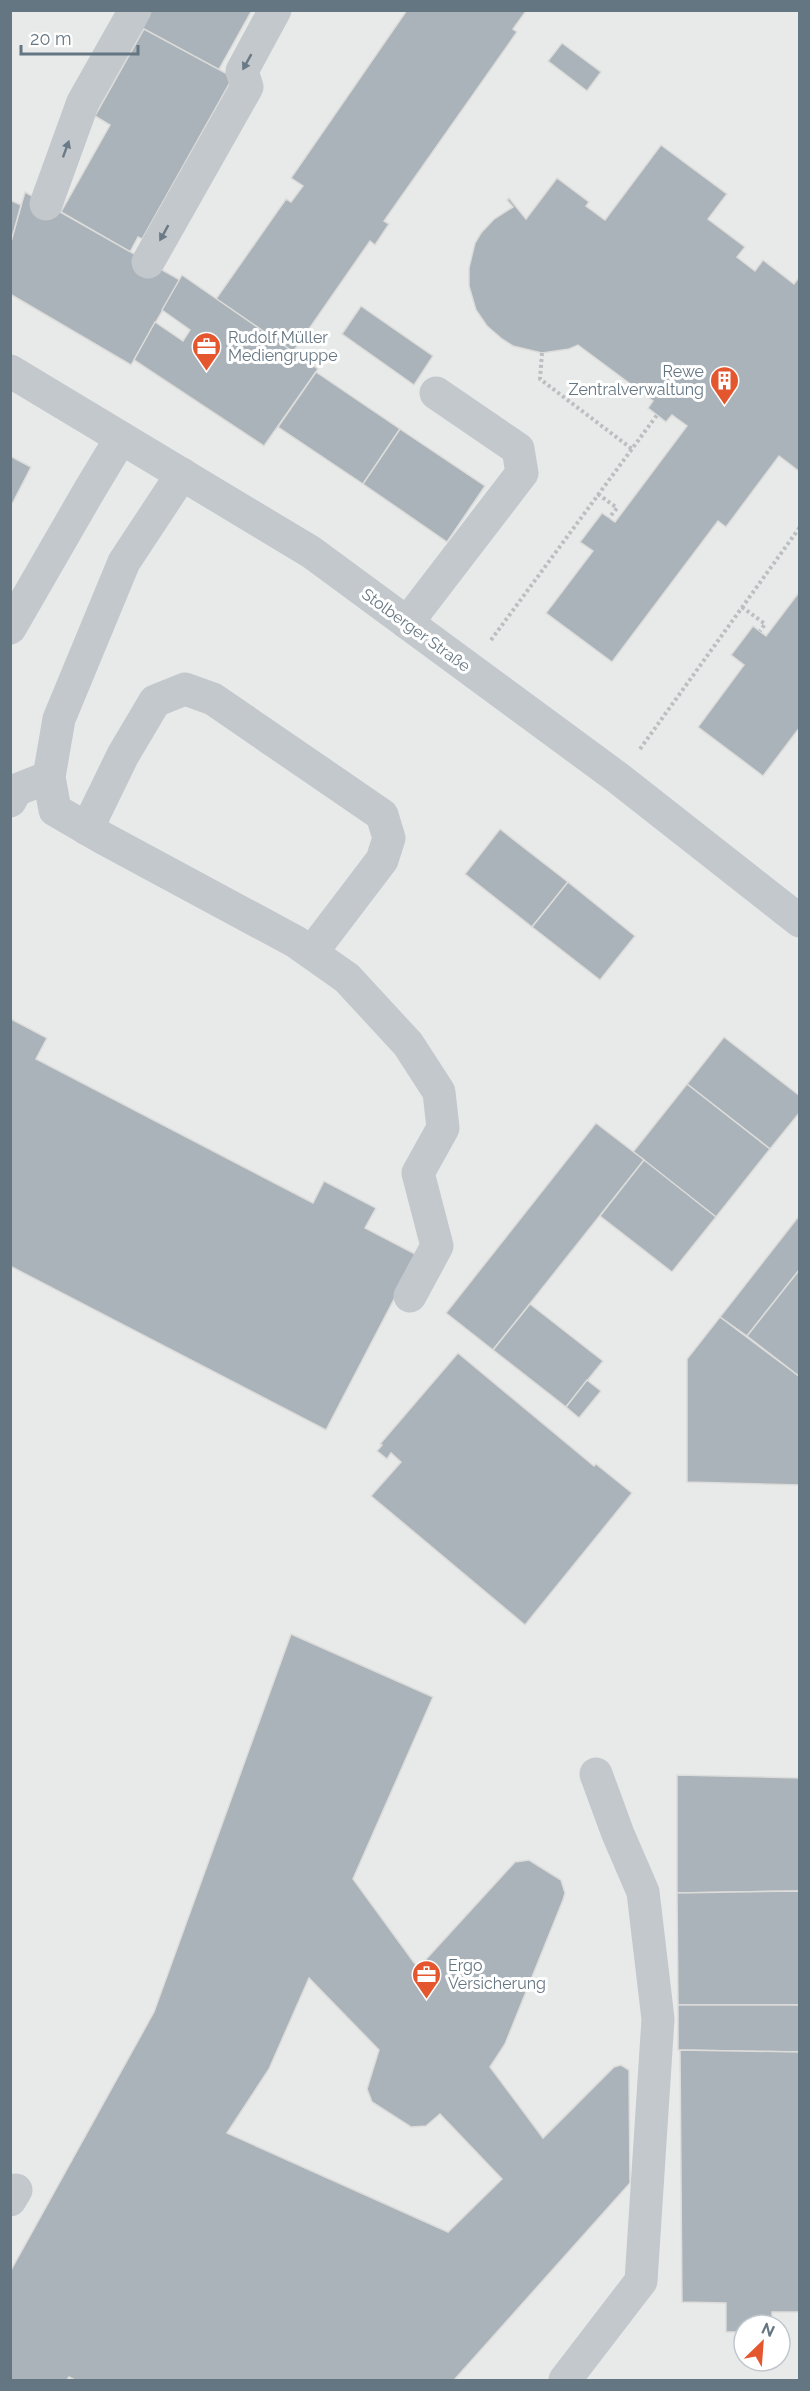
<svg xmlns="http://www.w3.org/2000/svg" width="810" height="2391" viewBox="0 0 810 2391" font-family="Raleway,sans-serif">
<rect width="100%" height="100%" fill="#fafaf8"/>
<path fill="#e8e9e9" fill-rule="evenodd" d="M11 11H799V2380H11ZM744 2325H780V2361H744Z"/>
<g fill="#aab3b9" stroke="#dcdcda" stroke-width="1.5" fill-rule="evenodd">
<path d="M151 10H252L218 71 141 28Z"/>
<path d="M407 10 526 11 513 29 517 32 384 221 389 224 375 245 370 241 293 352 216 299 286 199 291 202 303 186 291 178Z"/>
<path d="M144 29 233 77 142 239 138 237 130 252 61 212 110 125 95 116Z"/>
<path d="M562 43 601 72 587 91 548 61Z"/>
<path d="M661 145 727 194 708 219 745 247 737 257 755 271 763 260 794 284 800 276V472L779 456 726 527 718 521 612 662 546 613 593 551 580 542 602 513 615 522 687 426 672 415 666 422 648 408 653 401 578 345 569 349 542 353 513 346 502 339 487 326 476 310 469 286V268L475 243 481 233 494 219 513 207 507 200 509 198 526 219 557 178 589 202 586 206 605 220Z"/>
<path d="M25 192 180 280 131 365 10 294V245Z"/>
<path d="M10 200 21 205 10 245Z"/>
<path d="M182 275 318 369 264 446 134 360 155 322 183 341 190 330 162 310Z"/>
<path d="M361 306 433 356 414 385 342 334Z"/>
<path d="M316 372 400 429 363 484 278 427Z"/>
<path d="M400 429 485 486 447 542 363 484Z"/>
<path d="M10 456 31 467 10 508Z"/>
<path d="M800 591V727L763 776 698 727 744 665 731 655 753 626 766 636Z"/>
<path d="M500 829 568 882 532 927 465 874Z"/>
<path d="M568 882 635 936 600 980 532 927Z"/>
<path d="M11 1019 47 1038 36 1059 313 1203 324 1181 376 1208 365 1228 417 1255 326 1430 10 1266Z"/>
<path d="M724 1037 800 1096V1112L770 1149 687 1084Z"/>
<path d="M687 1084 770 1149 716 1217 633 1152Z"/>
<path d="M596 1123 644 1160 493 1350 446 1313Z"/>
<path d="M644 1160 716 1217 672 1272 600 1216Z"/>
<path d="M799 1216 800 1269 747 1336 720 1317Z"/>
<path d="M800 1269V1377L747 1336Z"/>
<path d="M530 1304 603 1361 566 1407 493 1350Z"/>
<path d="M720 1317 800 1377V1485L687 1482V1359Z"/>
<path d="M458 1353 594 1466 596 1464 632 1493 525 1625 371 1496 401 1462 391 1453 387 1459 377 1451 382 1445 380 1444Z"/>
<path d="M587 1380 601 1391 579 1418 566 1407Z"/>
<path d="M291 1634 433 1697 353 1879 418 1968 515 1862 529 1860 561 1880 565 1893 563 1900 505 2044 490 2067 543 2138 614 2067 621 2065 629 2070 630 2183 454 2380H75L69 2377 67 2380H10V2272L154 2012ZM309 1978 379 2050 367 2089 372 2102 411 2127 426 2126 440 2114 502 2179 448 2232 227 2133 269 2069Z"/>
<path d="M677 1775 800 1778V1891L677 1893Z"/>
<path d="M800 1891V2005H678L677 1893Z"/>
<path d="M678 2005H800V2052L678 2050Z"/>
<path d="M680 2050 800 2052V2312H772V2325H744V2332H726V2303L682 2302Z"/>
</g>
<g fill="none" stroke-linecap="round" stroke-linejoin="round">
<g stroke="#bbbfc2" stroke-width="4" stroke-dasharray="3 3" stroke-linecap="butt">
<path d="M542 353 540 379 632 449"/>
<path d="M598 494 617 508 609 518"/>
<path d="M742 607 765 624 760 631"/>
<path d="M491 640 657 415"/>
<path d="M640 749 800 527"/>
</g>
<g stroke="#c3c8cc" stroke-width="33">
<path d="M46 204 83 102 135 10"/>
<path d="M148 262 247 87 242 71 275 10"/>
<path d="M10 371 311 552 618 778 800 921"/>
<path d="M182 474 124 562 59 719 49 777 55 810 103 838 296 942 347 978 408 1044 439 1092 443 1128 418 1173 437 1246 410 1296"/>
<path d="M407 623 522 473 518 449 436 393"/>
<path d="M10 628 89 491 121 438"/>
<path d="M10 801 16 790 49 777"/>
<path d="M87 829 123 755 155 701 185 689 213 699 382 815 389 838 382 860 312 952"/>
<path d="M10 2200 16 2190"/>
<path d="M565 2380 641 2281 658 2019 643 1892 618 1834 596 1774"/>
</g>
</g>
<defs><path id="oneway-solid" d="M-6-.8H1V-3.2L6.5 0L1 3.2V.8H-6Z" transform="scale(1.5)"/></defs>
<g fill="#6a7a87">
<use href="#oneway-solid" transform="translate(247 62) rotate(119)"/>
<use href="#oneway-solid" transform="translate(66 149) rotate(-70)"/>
<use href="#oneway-solid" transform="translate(164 233) rotate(119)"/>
</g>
<defs>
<symbol id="office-pin" viewBox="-11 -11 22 30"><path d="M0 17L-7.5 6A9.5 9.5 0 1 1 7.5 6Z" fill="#e4572e" stroke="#fff"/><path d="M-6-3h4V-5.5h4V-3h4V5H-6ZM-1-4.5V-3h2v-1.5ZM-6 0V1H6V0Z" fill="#fff"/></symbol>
<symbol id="building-pin" viewBox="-11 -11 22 30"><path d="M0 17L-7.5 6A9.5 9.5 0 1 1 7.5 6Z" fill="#e4572e" stroke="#fff"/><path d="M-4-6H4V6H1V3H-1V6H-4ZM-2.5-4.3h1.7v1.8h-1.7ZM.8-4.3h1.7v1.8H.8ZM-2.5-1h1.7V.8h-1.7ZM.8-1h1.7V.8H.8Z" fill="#fff"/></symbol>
</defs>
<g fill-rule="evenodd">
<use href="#office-pin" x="190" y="330" width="33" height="45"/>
<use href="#building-pin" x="708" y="364" width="33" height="45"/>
<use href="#office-pin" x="410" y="1958" width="33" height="45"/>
</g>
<g text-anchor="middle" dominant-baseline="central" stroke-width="6" stroke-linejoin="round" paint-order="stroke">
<g font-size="16" fill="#657683" stroke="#fff" text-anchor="start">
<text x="228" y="337">Rudolf Müller<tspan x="228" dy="18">Mediengruppe</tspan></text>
<text x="704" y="371" text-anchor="end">Rewe<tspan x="704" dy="18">Zentralverwaltung</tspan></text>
<text x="448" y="1965">Ergo<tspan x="448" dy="18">Versicherung</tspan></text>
</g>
<g font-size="16" fill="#657683" stroke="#fff">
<text transform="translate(416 630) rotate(36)">Stolberger Straße</text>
</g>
</g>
<rect width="810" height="2391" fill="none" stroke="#657683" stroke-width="24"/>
<g transform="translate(762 2343) rotate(25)"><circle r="28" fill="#ffffff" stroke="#c1c8cd" stroke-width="1.5"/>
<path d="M0-4.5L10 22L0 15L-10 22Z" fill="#e4572e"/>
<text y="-9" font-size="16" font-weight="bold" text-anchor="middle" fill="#657683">N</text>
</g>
<path d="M21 45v9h117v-9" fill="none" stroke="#657683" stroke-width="3"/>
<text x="30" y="45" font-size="18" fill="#657683" stroke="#ffffff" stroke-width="4.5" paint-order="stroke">20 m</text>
</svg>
